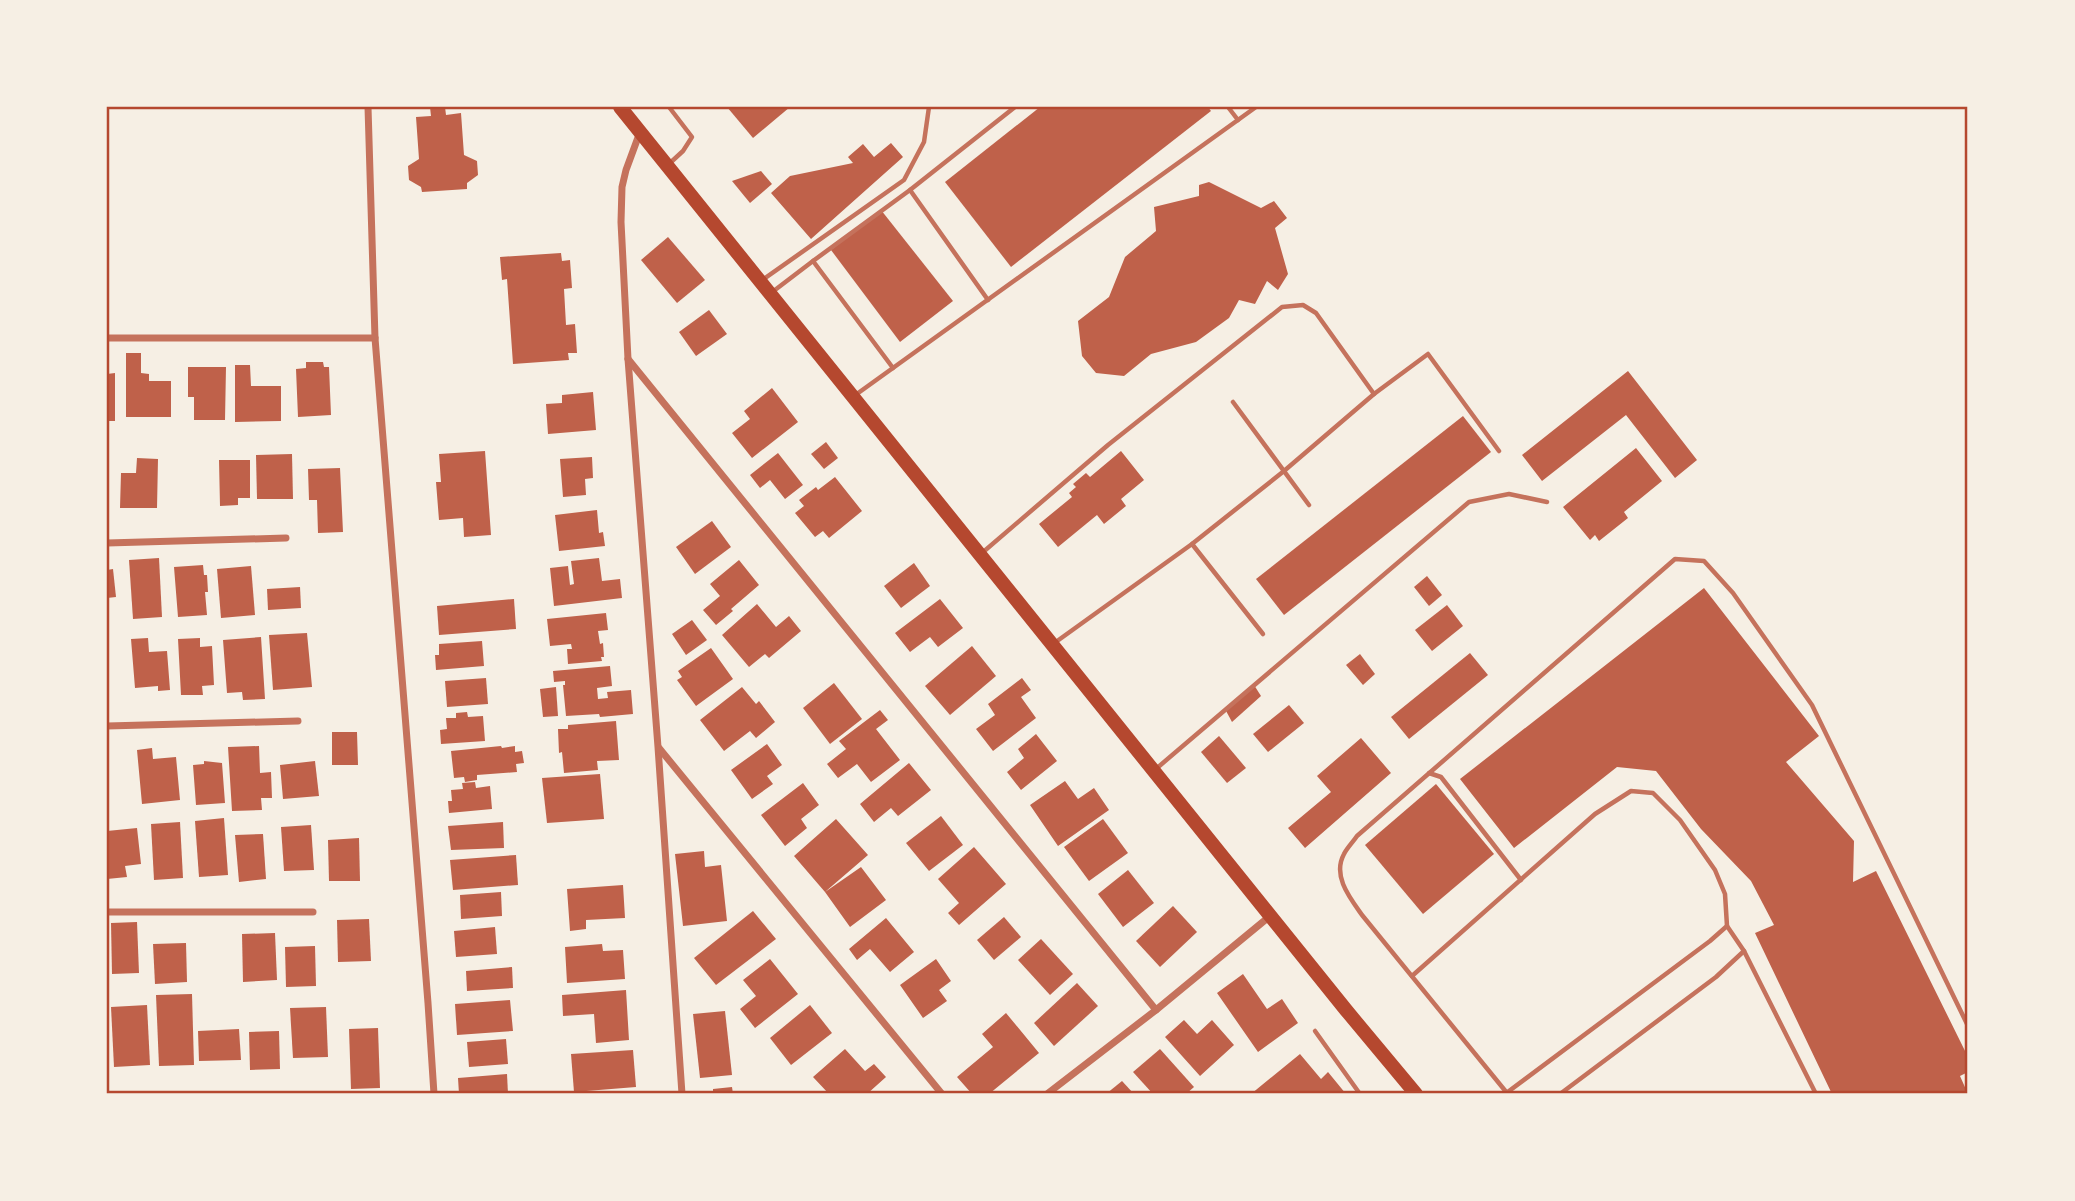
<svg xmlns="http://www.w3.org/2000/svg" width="2075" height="1201" viewBox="0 0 2075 1201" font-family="Figtree,sans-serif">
<rect width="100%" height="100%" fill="#f6efe4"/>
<g fill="#bf614a">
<path d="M430 107H445L446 115 461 113 464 155 477 161 478 175 467 183V189L422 192 421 187 409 180 408 166 419 159 416 117 431 116Z"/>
<path d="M727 107H790L753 138Z"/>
<path d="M1040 107H1208L1211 111 1011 267 945 182Z"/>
<path d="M891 143 903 157 811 239 771 193 790 176 853 163 848 157 863 144 874 157Z"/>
<path d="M761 171 772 184 750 203 732 181Z"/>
<path d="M1209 182 1261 208 1274 201 1287 218 1275 228 1288 274 1278 290 1267 281 1255 304 1239 300 1229 318 1196 342 1151 354 1124 376 1096 373 1082 356 1078 321 1109 297 1125 257 1156 231 1154 207 1199 196V185Z"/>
<path d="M881 210 953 301 900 342 831 250Z"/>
<path d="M668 237 705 280 677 303 641 260Z"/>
<path d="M561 253 562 261 570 260 572 288 564 289 566 325 575 324 577 353H568L569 360 513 364 507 279 502 280 500 257Z"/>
<path d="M709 310 727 334 696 356 679 332Z"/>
<path d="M126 353H141V373L149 374V381H171V417H126Z"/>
<path d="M306 362H323L324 367H329L331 415 298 417 296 369 306 368Z"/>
<path d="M235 365H250L251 386H281V421L235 422Z"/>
<path d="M188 367H226L225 420H194V397H188Z"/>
<path d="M1628 371 1697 460 1675 478 1626 415 1542 481 1522 455Z"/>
<path d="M115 373V421H107V374Z"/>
<path d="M772 388 798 422 752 458 732 433 750 419 744 411Z"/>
<path d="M593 392 596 430 548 434 546 404 562 403V395Z"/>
<path d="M1463 416 1491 452 1284 615 1256 579Z"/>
<path d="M826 442 838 458 824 469 811 454Z"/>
<path d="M1636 448 1662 481 1624 512 1628 518 1599 541 1595 535 1590 540 1563 507Z"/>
<path d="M485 451 491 535 464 537 463 518 439 520 436 482H441L439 454Z"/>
<path d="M1121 451 1144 480 1121 499 1126 506 1104 524 1097 515 1058 547 1039 524 1072 497 1069 493 1076 487 1073 484 1086 473 1090 477Z"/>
<path d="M778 453 803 485 785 499 770 480 760 488 750 475Z"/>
<path d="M292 454 293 499H257L256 455Z"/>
<path d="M592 457 593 478 585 479 586 495 563 497 560 459Z"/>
<path d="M137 458 158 459 157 508H120L121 473H136Z"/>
<path d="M219 460H250V498H238V505L220 506Z"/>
<path d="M340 468 343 532 318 533 317 500H309L308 469Z"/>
<path d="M835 477 862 511 829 538 823 531 815 537 795 513 804 506 799 500 816 487 818 490Z"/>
<path d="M597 510 599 533 603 532 605 546 559 551 555 515Z"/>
<path d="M712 521 731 547 695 574 676 547Z"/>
<path d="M159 558 162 617 133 619 129 560Z"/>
<path d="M599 558 602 581 620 579 622 598 554 606 550 568 568 566 570 585 574 584 571 561Z"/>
<path d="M739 560 759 585 731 609 733 611 716 625 703 610 720 596 710 584Z"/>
<path d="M914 563 930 586 901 608 884 586Z"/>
<path d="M203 565 204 575H207L208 592H205L207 615 178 617 174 567Z"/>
<path d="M251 566 255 615 221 618 217 569Z"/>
<path d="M113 569 116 597 107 598V570Z"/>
<path d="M1427 576 1442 595 1429 606 1414 587Z"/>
<path d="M300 587 301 608 268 610 267 589Z"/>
<path d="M1704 588 1819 736 1786 762 1854 841 1853 882 1876 871 1968 1057V1072L1960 1076 1968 1094H1832L1755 933 1774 925 1751 881 1701 829 1656 771 1617 767 1514 848 1460 779Z"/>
<path d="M514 599 516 629 439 635 437 606Z"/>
<path d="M940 599 963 628 938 647 930 637 910 652 895 633Z"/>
<path d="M757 604 776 627 789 616 801 631 769 658 765 654 749 667 722 635Z"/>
<path d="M1447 605 1463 626 1432 651 1415 630Z"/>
<path d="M606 613 608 630 598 631 600 644 603 643 604 657H601L602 661 568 664 567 649H572L571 644 550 646 547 619Z"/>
<path d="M692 620 707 640 686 655 672 634Z"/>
<path d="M307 633 312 687 273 690 269 635Z"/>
<path d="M261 637 265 699 243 700 242 692 227 693 223 640Z"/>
<path d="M148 638 149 652 167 651 170 690 158 691V686L135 688 131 639Z"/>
<path d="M200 638V647L212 646 214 685 202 686 203 695H181L178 639Z"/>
<path d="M482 641 484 666 436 670 435 655H439V644Z"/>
<path d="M972 646 996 676 950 715 925 686Z"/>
<path d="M711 648 733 679 696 706 677 680 682 677 678 671Z"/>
<path d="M1470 653 1488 675 1409 739 1391 717Z"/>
<path d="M1360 654 1375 674 1363 685 1346 665Z"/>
<path d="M610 666 612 686 597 688 598 699 608 698 607 692 631 690 633 714 600 717 599 714 566 716 563 685H565V681L554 682 553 671Z"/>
<path d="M486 678 488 704 447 707 445 681Z"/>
<path d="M1022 678 1031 690 1021 697 1036 718 993 751 976 729 995 715 988 704Z"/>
<path d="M834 683 862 719 830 744 803 708Z"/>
<path d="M1254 685 1261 696 1232 722 1225 709Z"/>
<path d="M556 687 558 716 543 717 540 689Z"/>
<path d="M742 687 756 704 759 701 775 722 756 738 750 731 724 751 700 720Z"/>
<path d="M1289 705 1304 723 1268 752 1253 734Z"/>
<path d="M880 710 888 720 876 729 900 760 871 782 857 764 838 778 827 764 846 749 839 741Z"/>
<path d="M467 712 468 717 483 716 485 741 441 744 440 730 447 729 446 718H456V713Z"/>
<path d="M616 721 619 760 597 761 598 770 564 773 562 752 559 753 558 729H568V725Z"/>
<path d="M332 732H357L358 765H332Z"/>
<path d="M1036 734 1057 761 1021 790 1007 772 1024 758 1018 749Z"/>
<path d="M1219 736 1246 768 1227 783 1201 752Z"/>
<path d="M1361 738 1391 773 1305 848 1288 828 1331 792 1317 776Z"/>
<path d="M767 744 782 765 767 776 773 784 752 799 731 770Z"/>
<path d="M259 746 260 773 271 772 272 798H261L262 810 232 811 228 747Z"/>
<path d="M501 746 502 748 515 746V752L522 751 524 763 516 764 517 772 477 775V780L465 782 464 777 454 778 451 751Z"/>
<path d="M152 748 153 759 176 757 180 800 142 804 137 750Z"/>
<path d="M204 761 222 763 225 803 196 805 193 765 204 764Z"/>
<path d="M315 761 319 796 283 799 280 765Z"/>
<path d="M909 763 931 790 898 816 891 808 874 822 860 804Z"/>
<path d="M600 774 604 819 547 823 542 778Z"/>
<path d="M1065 781 1078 799 1094 788 1109 810 1058 846 1030 805Z"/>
<path d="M475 782 476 788 490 786 492 809 449 813 448 801H452L451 790 463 789 462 783Z"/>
<path d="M803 783 819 805 801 819 807 828 785 846 761 815Z"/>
<path d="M1436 784 1494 854 1423 914 1365 845Z"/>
<path d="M941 816 963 845 929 871 906 843Z"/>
<path d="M224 818 228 875 199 877 195 821Z"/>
<path d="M836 819 868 855 825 892 861 867 886 900 850 927 825 892 794 856Z"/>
<path d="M1103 819 1128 853 1089 881 1064 847Z"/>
<path d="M180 822 183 878 154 880 151 824Z"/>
<path d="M503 822 504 848 451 850 448 826Z"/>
<path d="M311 825 314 870 284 871 281 827Z"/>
<path d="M137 828 141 864 125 866 127 877 107 879V831Z"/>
<path d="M263 834 266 879 239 882 235 835Z"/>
<path d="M359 838 360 881H329L328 840Z"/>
<path d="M974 847 1006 884 959 925 948 913 959 903 938 879Z"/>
<path d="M704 851 705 867 721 865 727 921 683 926 675 854Z"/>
<path d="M516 855 518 885 453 890 450 860Z"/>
<path d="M1128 870 1154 903 1123 927 1098 894Z"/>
<path d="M623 885 625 918 586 920V929L570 931 567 889Z"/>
<path d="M501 892 502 916 461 919 460 895Z"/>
<path d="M1173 906 1197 932 1160 967 1136 941Z"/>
<path d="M753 911 776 939 716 985 694 958Z"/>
<path d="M1004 917 1021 937 994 960 977 940Z"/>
<path d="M886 918 914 952 890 972 870 949 857 960 849 949Z"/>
<path d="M369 919 371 961 338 962 337 920Z"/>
<path d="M137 922 139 973 112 974 111 923Z"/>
<path d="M495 927 497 954 456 957 454 931Z"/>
<path d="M275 933 277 980 243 982 242 934Z"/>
<path d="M1041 939 1073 974 1050 995 1018 960Z"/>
<path d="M186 943 187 982 155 984 153 944Z"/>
<path d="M602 944 603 951 623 950 625 979 567 983 565 947Z"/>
<path d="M315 946 316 986 286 987 285 947Z"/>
<path d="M770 959 798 994 755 1028 740 1009 756 996 743 980Z"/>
<path d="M936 959 951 981 939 990 947 1001 923 1018 900 985Z"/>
<path d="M512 967 513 988 467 991 466 971Z"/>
<path d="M1243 974 1267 1009 1282 999 1298 1023 1258 1052 1217 993Z"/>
<path d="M1077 983 1098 1006 1054 1046 1034 1023Z"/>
<path d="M626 990 629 1040 596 1043 594 1014 563 1016 562 995Z"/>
<path d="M192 994 194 1065 159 1066 156 995Z"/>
<path d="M510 1000 513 1031 457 1035 455 1004Z"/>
<path d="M147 1005 150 1065 114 1067 111 1007Z"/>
<path d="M810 1005 832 1033 791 1065 770 1038Z"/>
<path d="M326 1007 328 1057 293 1058 290 1008Z"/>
<path d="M725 1011 732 1075 700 1078 693 1014Z"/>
<path d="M1006 1013 1039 1053 989 1094H972L957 1077 993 1047 982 1034Z"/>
<path d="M1184 1020 1197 1034 1212 1020 1234 1045 1200 1076 1165 1037Z"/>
<path d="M378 1028 380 1088 351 1089 349 1029Z"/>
<path d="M239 1029 241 1060 199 1061 198 1031Z"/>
<path d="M279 1031 280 1069 250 1070 249 1032Z"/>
<path d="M506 1039 508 1064 469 1067 467 1042Z"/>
<path d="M845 1049 865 1071 874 1064 886 1077 867 1094H829L813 1077Z"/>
<path d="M1160 1049 1194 1087 1186 1094H1153L1133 1072Z"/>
<path d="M633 1050 636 1087 574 1092 571 1054Z"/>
<path d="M1300 1054 1321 1079 1328 1072 1346 1094H1251Z"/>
<path d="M507 1074 508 1094H459L458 1078Z"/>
<path d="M1122 1081 1134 1094H1106Z"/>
<path d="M732 1087 733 1094H713V1089Z"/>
</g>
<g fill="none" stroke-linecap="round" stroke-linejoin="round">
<g stroke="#c5725c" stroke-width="4.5">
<path d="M669 107 692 137 683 151 670 163"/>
<path d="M1228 107 1238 120"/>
<path d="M910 190 988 300"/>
<path d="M813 261 893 368"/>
<path d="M761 281 904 180 924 142 929 107"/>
<path d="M771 293 813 261 910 190 1015 107"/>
<path d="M854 396 1256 107"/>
<path d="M1233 402 1309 505"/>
<path d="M1192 544 1263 634"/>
<path d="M982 553 1108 445 1282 307 1303 305 1316 313 1374 394"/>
<path d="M1053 644 1192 544 1284 471 1374 394 1428 354 1499 451"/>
<path d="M1157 768 1469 502 1509 494 1547 502"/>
<path d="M1429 773 1441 777 1521 880"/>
<path d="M1412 976 1595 814 1631 791 1653 793 1680 820 1715 870 1725 894 1727 926 1744 951 1816 1094"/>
<path d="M1315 1031 1360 1094"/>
<path d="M1507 1093 1362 915C1350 898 1332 876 1344 854 1347 848 1353 842 1357 836L1675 559 1704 561 1733 593 1812 705 1968 1026"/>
<path d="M1505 1094 1710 941 1727 926"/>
<path d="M1560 1094 1716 977 1744 951"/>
</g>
<g stroke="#c5725c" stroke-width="7">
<path d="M368 107 375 338 428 1003 434 1094"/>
<path d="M640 132 626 170 622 187 621 222 628 359 658 747 682 1094"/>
<path d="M107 338H375"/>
<path d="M628 359 1156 1010"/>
<path d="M107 543 286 538"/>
<path d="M107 726 298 721"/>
<path d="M659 748 942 1094"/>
<path d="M107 912H313"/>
<path d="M1047 1094 1156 1010 1270 916"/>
</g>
<path stroke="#b5482f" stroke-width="14" d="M620 107 1346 1010 1416 1094"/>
</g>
<rect width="2075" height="1201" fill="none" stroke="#f6efe4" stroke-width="217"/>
<rect x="108" y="108" width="1858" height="984" fill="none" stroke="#b5482f" stroke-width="2.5"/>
</svg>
